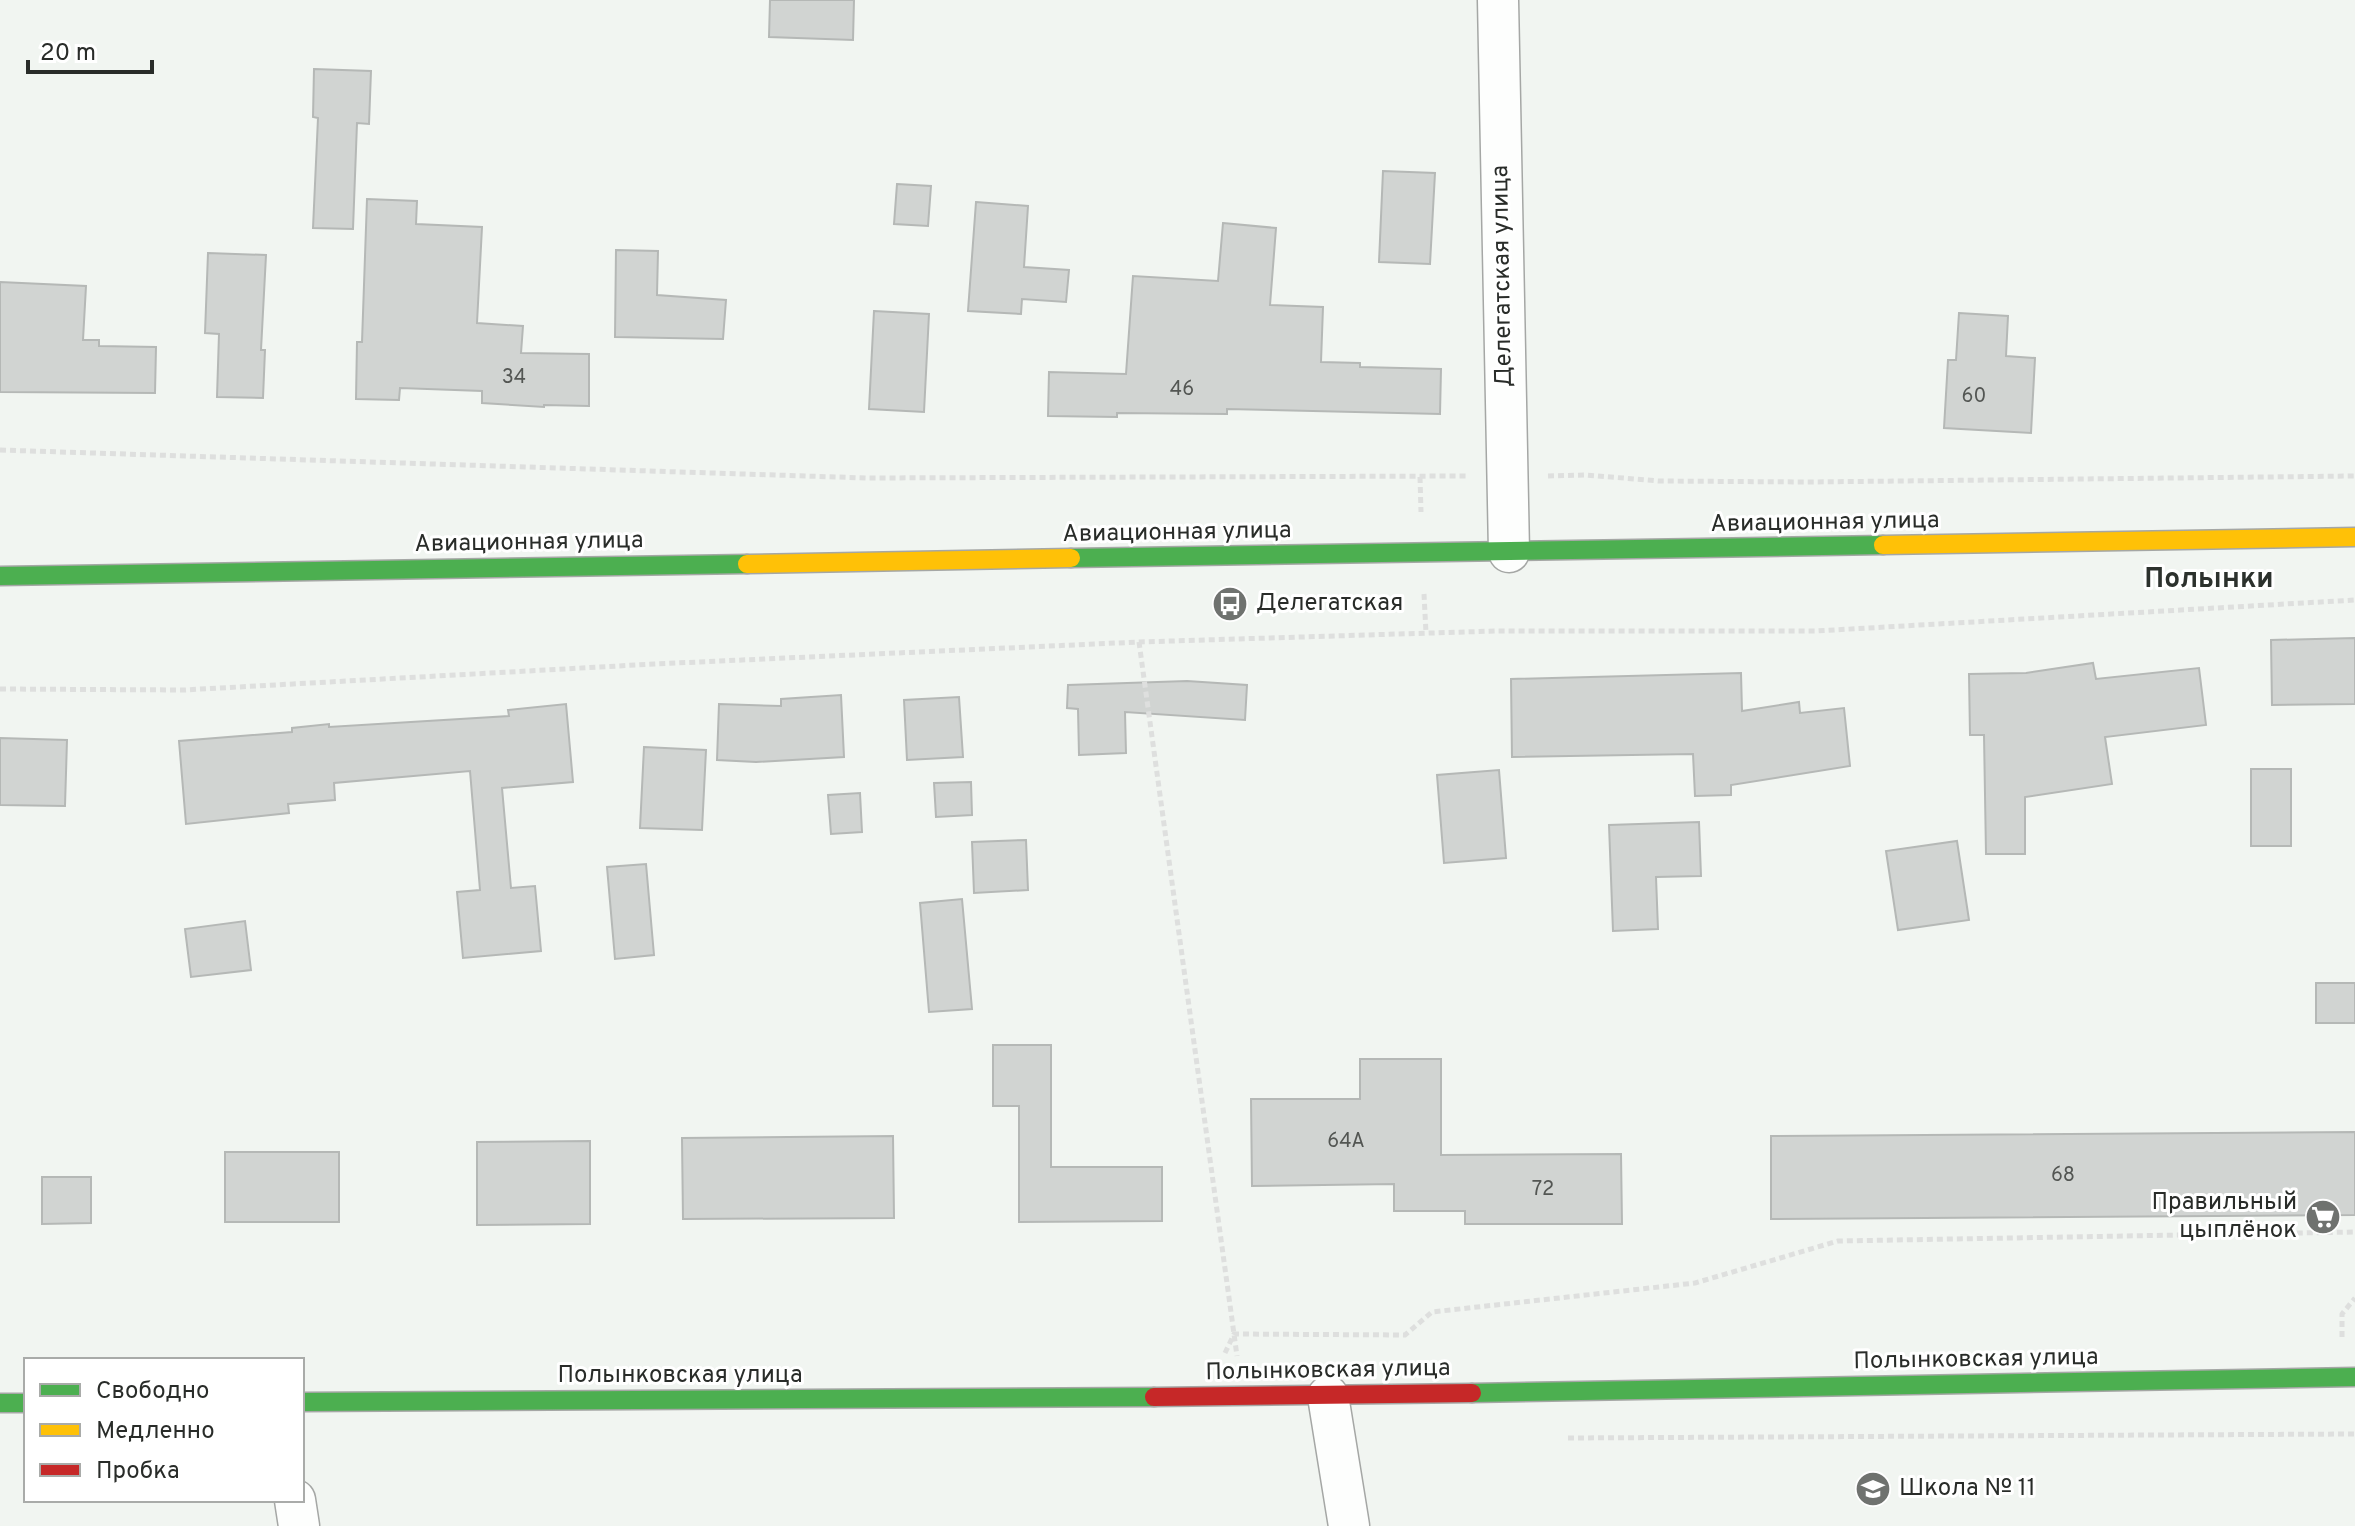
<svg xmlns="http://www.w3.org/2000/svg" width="2355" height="1526" viewBox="0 0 2355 1526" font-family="Overpass,sans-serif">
<rect width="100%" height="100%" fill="#f1f5f1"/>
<g fill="#d1d4d2" stroke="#b5b8b6" stroke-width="2">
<path d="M770 0H854L853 40 769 37Z"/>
<path d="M314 69 371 71 369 124 357 123 353 229 313 228 318 118 313 117Z"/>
<path d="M1383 171 1435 173 1430 264 1379 262Z"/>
<path d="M897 184 931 186 928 226 894 224Z"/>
<path d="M367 199 417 201 416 224 482 227 477 323 523 326 521 353 589 354V406L544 405V407L482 403V391L400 388 399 400 356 399 357 342H362Z"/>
<path d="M976 202 1028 206 1024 267 1069 270 1066 302 1022 299 1021 314 968 311Z"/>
<path d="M1223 223 1276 228 1270 305 1323 307 1321 362 1360 363V367L1441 369 1440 414 1227 409V414L1117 413V417L1048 416 1049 372 1126 374 1133 276 1218 281Z"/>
<path d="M616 250 658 251 657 295 726 300 723 339 615 337Z"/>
<path d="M208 253 266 255 261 350H265L263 398 217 397 219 334 205 333Z"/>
<path d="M0 282 86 286 83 340H99V346L156 347 155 393 0 392Z"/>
<path d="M874 311 929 314 924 412 869 409Z"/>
<path d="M1959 313 2008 316 2006 356 2035 358 2031 433 1944 428 1948 360H1956Z"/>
<path d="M2355 638V704L2272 705 2271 640Z"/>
<path d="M2093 663 2096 679 2199 668 2206 725 2105 737 2112 784 2025 797V854H1986L1984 735H1970L1969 674 2026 673Z"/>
<path d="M1741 673 1742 711 1799 702 1800 713 1844 708 1850 766 1731 785V795L1695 796 1693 754 1512 757 1511 679Z"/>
<path d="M1187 681 1247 685 1245 720 1125 712 1126 753 1079 755 1078 709 1067 708 1068 685Z"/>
<path d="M841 695 844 757 756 762 717 760 719 704 781 706V699Z"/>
<path d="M959 697 963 757 907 760 904 700Z"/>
<path d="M566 704 573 782 502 788 511 888 535 886 541 951 463 958 457 892 480 890 470 771 334 783 335 800 288 804 289 813 186 824 179 741 292 732V728L329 724V727L509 716 508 710Z"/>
<path d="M0 738 67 740 65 806 0 805Z"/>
<path d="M644 747 706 750 702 830 640 828Z"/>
<rect x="2251" y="769" width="40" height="77"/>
<path d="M1499 770 1506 858 1444 863 1437 775Z"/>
<path d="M971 782 972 815 936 817 934 783Z"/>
<path d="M860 793 862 832 831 834 828 795Z"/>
<path d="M1699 822 1701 876 1656 877 1658 929 1613 931 1609 825Z"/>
<path d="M1026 840 1028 890 974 893 972 842Z"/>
<path d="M1957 841 1969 920 1898 930 1886 851Z"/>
<path d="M646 864 654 955 615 959 607 867Z"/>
<path d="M962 899 972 1009 929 1012 920 903Z"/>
<path d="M245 921 251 970 191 977 185 929Z"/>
<rect x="2316" y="983" width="39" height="40"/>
<path d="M993 1045H1051V1167H1162V1221L1019 1222V1106H993Z"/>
<path d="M1360 1059H1441V1155L1621 1154 1622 1224H1465V1211H1394V1184L1252 1186 1251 1099H1360Z"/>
<path d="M2355 1132V1215L1771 1219V1136Z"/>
<path d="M893 1136 894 1218 683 1219 682 1138Z"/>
<path d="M590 1141V1224L477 1225V1142Z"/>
<rect x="225" y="1152" width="114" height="70"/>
<path d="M42 1177H91V1223L42 1224Z"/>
</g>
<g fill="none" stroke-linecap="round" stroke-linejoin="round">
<defs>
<g id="street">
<path d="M1498 0 1509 552"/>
<path d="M1328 1396 1349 1526"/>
<path d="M295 1500 299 1526"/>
</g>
<g id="fast">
<path d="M1071 558 1883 545"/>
<path d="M0 576 747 564"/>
<path d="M1472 1393 2355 1377"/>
<path d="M302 1402 1154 1397"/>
<path d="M0 1403H26"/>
</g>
<g id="slow">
<path d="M1883 545 2355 537"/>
<path d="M747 564 1071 558"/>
</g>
<path id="jam" d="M1154 1397 1472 1393"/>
</defs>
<use href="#street" stroke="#a5a7a5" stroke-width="43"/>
<use href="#fast" stroke="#a5a7a5" stroke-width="21"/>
<use href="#slow" stroke="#a5a7a5" stroke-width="21"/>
<use href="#jam" stroke="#a5a7a5" stroke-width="21"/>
<g stroke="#dedfde" stroke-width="5" stroke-dasharray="6 4" stroke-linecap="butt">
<path d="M0 450 867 478 1466 476"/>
<path d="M1548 476 1586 475 1659 481 1809 482 2355 476"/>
<path d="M1420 477 1421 512"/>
<path d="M1424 594 1426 633"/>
<path d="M1139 642 1237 1356"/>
<path d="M0 689 184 690 654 664 1139 642 1496 631H1816L2355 600"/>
<path d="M2342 1337V1314L2355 1298"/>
<path d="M1225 1353 1234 1334 1405 1335 1432 1312 1695 1283 1838 1241 2355 1232"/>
<path d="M1568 1438 2355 1434"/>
</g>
<use href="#street" stroke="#fdfefd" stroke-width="40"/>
<use href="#fast" stroke="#4caf50" stroke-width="18"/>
<use href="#slow" stroke="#ffc107" stroke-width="18"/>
<use href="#jam" stroke="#c62828" stroke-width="18"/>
</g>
<defs>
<symbol id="bus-disc" viewBox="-11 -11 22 22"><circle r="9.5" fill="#6f726f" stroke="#fff"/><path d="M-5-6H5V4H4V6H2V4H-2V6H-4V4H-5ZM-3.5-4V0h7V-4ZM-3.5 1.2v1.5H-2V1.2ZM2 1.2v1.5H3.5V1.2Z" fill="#fff"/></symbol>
<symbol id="supermarket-disc" viewBox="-11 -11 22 22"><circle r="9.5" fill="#6f726f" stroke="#fff"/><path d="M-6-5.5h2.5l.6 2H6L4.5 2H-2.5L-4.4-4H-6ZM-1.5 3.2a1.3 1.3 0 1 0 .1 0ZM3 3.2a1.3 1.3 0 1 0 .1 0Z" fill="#fff"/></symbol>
<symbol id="school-disc" viewBox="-11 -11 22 22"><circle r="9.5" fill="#6f726f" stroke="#fff"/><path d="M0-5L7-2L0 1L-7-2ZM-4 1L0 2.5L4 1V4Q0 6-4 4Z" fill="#fff"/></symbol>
</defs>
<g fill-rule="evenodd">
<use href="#bus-disc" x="1210" y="584" width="40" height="40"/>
<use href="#supermarket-disc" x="2303" y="1197" width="40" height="40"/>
<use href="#school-disc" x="1853" y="1469" width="40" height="40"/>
</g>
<g text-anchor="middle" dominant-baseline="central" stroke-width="6" stroke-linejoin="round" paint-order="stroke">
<g font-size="20" fill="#535653">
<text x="514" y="378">34</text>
<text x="1182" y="390">46</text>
<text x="1974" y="397">60</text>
<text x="1346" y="1142">64А</text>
<text x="2063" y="1176">68</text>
<text x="1543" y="1190">72</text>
</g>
<g font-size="24" fill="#292c29" stroke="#fff">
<text transform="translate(1503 276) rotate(-91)">Делегатская улица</text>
<text transform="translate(1825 523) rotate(-1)">Авиационная улица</text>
<text transform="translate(1177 533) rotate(-1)">Авиационная улица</text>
<text transform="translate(529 543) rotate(-1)">Авиационная улица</text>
<text transform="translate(1976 1360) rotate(-1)">Полынковская улица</text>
<text transform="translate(1328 1371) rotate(-1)">Полынковская улица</text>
<text x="680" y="1376">Полынковская улица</text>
</g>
<g font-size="24" fill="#292c29" stroke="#fff" text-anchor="start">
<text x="1256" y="604">Делегатская</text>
<text x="2297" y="1203" text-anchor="end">Правильный<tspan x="2297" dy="28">цыплёнок</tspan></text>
<text x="1899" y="1489">Школа № 11</text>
</g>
<g font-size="28" font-weight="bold" fill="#2c312d" stroke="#fff">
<text x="2209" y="580">Полынки</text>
</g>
</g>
<rect x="24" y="1358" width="280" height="144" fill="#ffffff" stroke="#a9aba9" stroke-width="2"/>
<rect x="40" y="1384" width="40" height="12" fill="#4caf50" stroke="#a9aba9" stroke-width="2"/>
<text x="96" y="1398" font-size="24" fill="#292c29">Свободно</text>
<rect x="40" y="1424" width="40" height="12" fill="#ffc107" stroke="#a9aba9" stroke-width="2"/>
<text x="96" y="1438" font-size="24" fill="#292c29">Медленно</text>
<rect x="40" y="1464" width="40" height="12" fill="#c62828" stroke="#a9aba9" stroke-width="2"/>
<text x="96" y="1478" font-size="24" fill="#292c29">Пробка</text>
<path d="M28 60v12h124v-12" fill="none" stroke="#292c29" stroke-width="4"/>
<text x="40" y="60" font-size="24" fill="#292c29" stroke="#ffffff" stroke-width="6" paint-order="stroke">20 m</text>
</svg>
